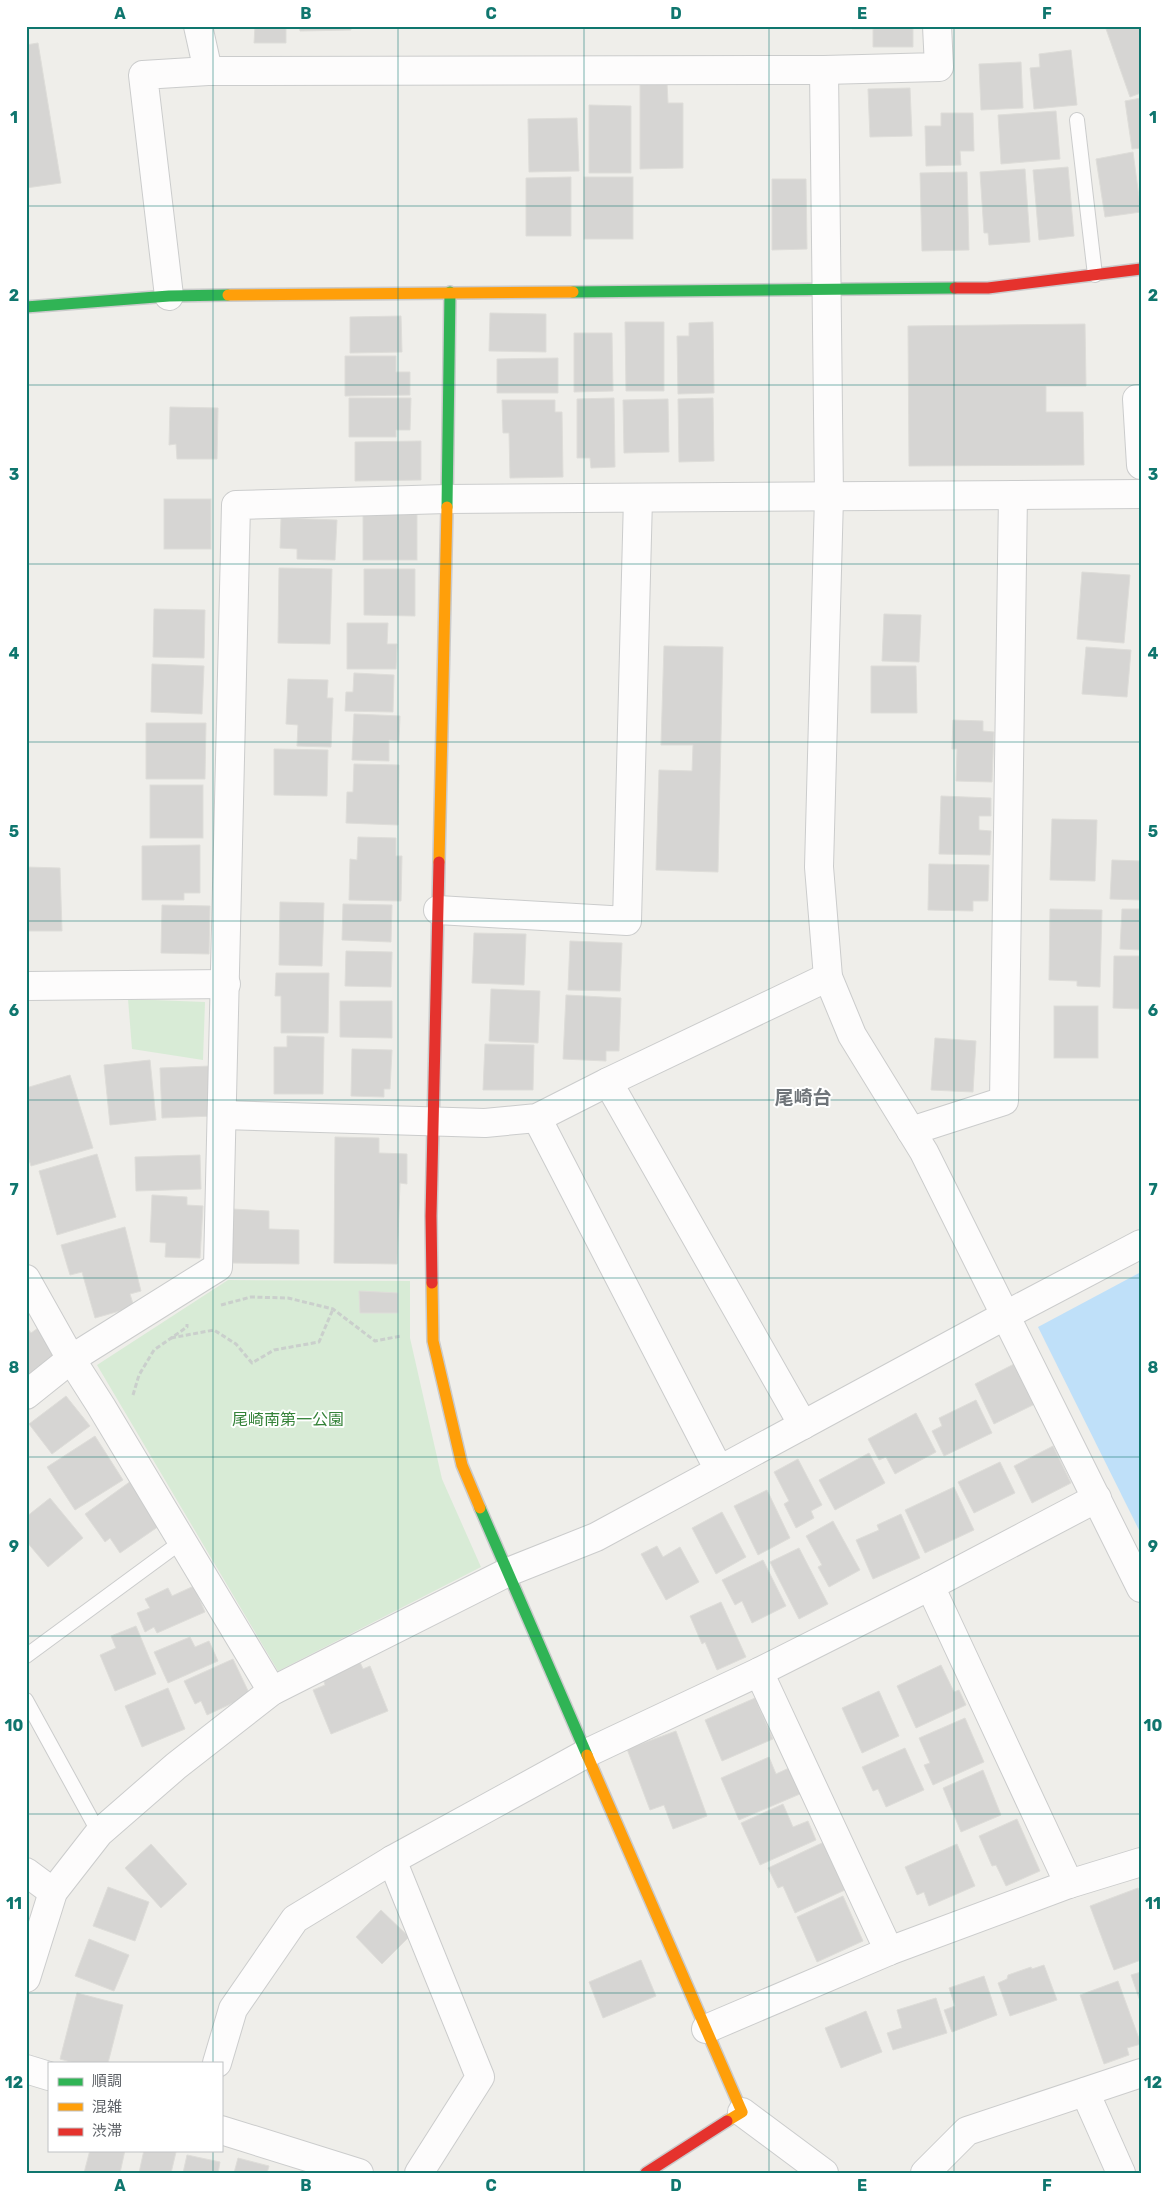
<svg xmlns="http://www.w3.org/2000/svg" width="1167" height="2199" viewBox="0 0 1167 2199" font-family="Rubik,'Noto Sans JP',sans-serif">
<rect width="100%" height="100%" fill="#efeeea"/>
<g fill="#d8ebd6">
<path d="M128 999 205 1002 203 1060 132 1049Z"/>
<path d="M228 1280 410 1281V1338L442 1479 481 1567 278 1671 97 1365Z"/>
</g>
<path fill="#bfe0f9" d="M1141 1272V1534L1038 1327Z"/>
<g fill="#d6d5d3" stroke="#deddd9">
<path d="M255 26H286V43H254Z"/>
<path d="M299 26H351V30L300 31Z"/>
<path d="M852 26H913V47H873V29H852Z"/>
<path d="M1105 26H1141V93L1130 97Z"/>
<path d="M38 43 61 183 26 188V45Z"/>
<path d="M1071 50 1077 105 1034 109 1030 68 1040 67 1039 54Z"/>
<path d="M1021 62 1023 108 981 110 979 64Z"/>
<path d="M667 83 668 103H683V168L640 169V84Z"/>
<path d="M910 88 912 136 870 137 868 89Z"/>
<path d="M1141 98V148L1132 149 1125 101Z"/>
<path d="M589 105 631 106V173H589Z"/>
<path d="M1056 111 1060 159 1001 164 998 115Z"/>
<path d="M941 113H973L974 151H960L961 165 926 166 925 126H941Z"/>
<path d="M577 118 579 171 529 172 528 119Z"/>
<path d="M1133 152 1141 212 1105 217 1096 159Z"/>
<path d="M1068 167 1074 236 1039 240 1033 170Z"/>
<path d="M1025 169 1030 242 989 245 988 233H984L980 172Z"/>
<path d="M967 172 969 250 922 251 920 173Z"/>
<path d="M571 177V236H526V178Z"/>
<rect x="584" y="177" width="49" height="62"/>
<path d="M772 179H806L807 249 772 250Z"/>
<path d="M490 313 546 314V352L489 351Z"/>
<path d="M401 316 402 352 350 353V317Z"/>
<path d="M625 322H664V391H626Z"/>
<path d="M713 322 714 393 678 394 677 336H689V323Z"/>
<path d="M1085 324 1086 386H1046V412H1083L1084 465 909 466 908 326Z"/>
<path d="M574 333H612L613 391 574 392Z"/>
<path d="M345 356H396V372H410V395L345 396Z"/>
<path d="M558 358V393H497V359Z"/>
<path d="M349 398H411L410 430H396V437H349Z"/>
<path d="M614 398 615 467 591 468 590 458H577V399Z"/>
<path d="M713 398 714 461 679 462 678 399Z"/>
<path d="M668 399 669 452 624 453 623 400Z"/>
<path d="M502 400H555V412H562L563 477 510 478 509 433H503Z"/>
<path d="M170 407 218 408 217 459H177L176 444 169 445Z"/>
<path d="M421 441V480L355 481V442Z"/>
<rect x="164" y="499" width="47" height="50"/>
<rect x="363" y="511" width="54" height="49"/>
<path d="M281 518 337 520 335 560 297 559V549L280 548Z"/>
<path d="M279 568 332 569 330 644 278 643Z"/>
<path d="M364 569H415V616L364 615Z"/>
<path d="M1082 572 1130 575 1124 643 1077 639Z"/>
<path d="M154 609 205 610 204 658 153 657Z"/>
<path d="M884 614 921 615 919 662 882 661Z"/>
<path d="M347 623H388L387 644H397L396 669H347Z"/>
<path d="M664 646 723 647 718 872 656 870 659 770 692 771 693 745H661Z"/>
<path d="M1086 647 1131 650 1127 697 1082 694Z"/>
<path d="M152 664 204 666 202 714 151 712Z"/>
<path d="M871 666H916L917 713H871Z"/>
<path d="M354 673 394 675 393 712 345 711 346 692H353Z"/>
<path d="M288 679 328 680 327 698H333L331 747 297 746 298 725 286 724Z"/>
<path d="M354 714 400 716 399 741 389 740V761L352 760Z"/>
<path d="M953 720 983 721V731L994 732 992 782 956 781 957 749H952Z"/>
<path d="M146 723H206L205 779H146Z"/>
<path d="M274 749 328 750 327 796 274 795Z"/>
<path d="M354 764 399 765 398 825 346 823 347 792H353Z"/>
<rect x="150" y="785" width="53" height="53"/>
<path d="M941 796 991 798V816H979V830L991 831 990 855 939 854Z"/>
<path d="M1052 819 1097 820 1095 881 1050 880Z"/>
<path d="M358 837 396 838V856H402L401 901 349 900 350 859 357 860Z"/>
<path d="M200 845V893H184V900H142V846Z"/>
<path d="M1112 860 1141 861V900L1110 899Z"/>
<path d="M929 864 989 865 988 901H973V911L928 910Z"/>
<path d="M26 867 60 868 62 931H26Z"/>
<path d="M280 902 324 903 322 966 279 965Z"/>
<path d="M343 904 392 905 391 942 342 940Z"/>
<path d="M162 905 210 906 209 954 161 953Z"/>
<path d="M1050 909 1102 910 1100 987 1077 986V981L1049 980Z"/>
<path d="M1122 909H1141V950L1120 949Z"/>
<path d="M474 933 526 934 524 985 472 983Z"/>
<path d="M570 941 622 943 620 991 568 990Z"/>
<path d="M346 951 392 952 391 987 345 986Z"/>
<path d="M1114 956H1141V1009L1113 1008Z"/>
<path d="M276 973H329L328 1033H281V996H275Z"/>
<path d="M491 989 540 991 538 1043 489 1041Z"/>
<path d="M566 995 621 998 619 1051H606V1061L563 1059Z"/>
<path d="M340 1001H392V1038L340 1037Z"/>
<rect x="1054" y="1006" width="44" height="52"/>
<path d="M287 1036 324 1037 323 1094H274V1047H287Z"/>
<path d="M935 1038 976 1041 973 1092 931 1090Z"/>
<path d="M485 1044 534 1045 533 1090H483Z"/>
<path d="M352 1049 392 1050 390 1089H384V1097L351 1096Z"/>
<path d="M150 1060 156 1120 110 1125 104 1065Z"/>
<path d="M211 1066 213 1116 162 1118 160 1068Z"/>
<path d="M70 1075 93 1148 31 1166 26 1150V1088Z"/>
<path d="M335 1137 379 1138V1153L407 1154V1184L400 1183 397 1264 334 1263Z"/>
<path d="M97 1154 116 1217 57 1235 39 1171Z"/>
<path d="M200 1155 201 1189 136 1191 135 1157Z"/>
<path d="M152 1195 187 1197V1205L203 1206 200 1258 165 1257 166 1243 150 1242Z"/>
<path d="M233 1209 269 1211V1229L299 1230V1264L232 1263Z"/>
<path d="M125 1227 141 1291 130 1294 134 1307 95 1318 82 1272 70 1275 61 1245Z"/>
<path d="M359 1291 398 1293V1313H360Z"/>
<path d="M26 1326 31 1333 41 1326 61 1355 26 1380Z"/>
<path d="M1016 1363 1035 1404 994 1424 975 1384Z"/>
<path d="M66 1396 90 1426 52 1454 29 1424Z"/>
<path d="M976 1400 992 1433 944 1456 932 1431 942 1426 939 1418Z"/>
<path d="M916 1413 936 1452 895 1474 886 1457 879 1460 868 1439Z"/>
<path d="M95 1436 123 1480 75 1510 47 1467Z"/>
<path d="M1053 1446 1071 1483 1032 1503 1014 1466Z"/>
<path d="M869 1453 885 1483 835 1510 819 1480Z"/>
<path d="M798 1459 822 1505 811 1511 814 1518 796 1528 784 1504 789 1501 774 1472Z"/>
<path d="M1000 1462 1015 1493 974 1513 958 1482Z"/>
<path d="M131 1481 162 1524 120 1553 110 1538 105 1542 85 1514Z"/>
<path d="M954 1487 974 1530 925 1553 905 1510Z"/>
<path d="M767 1490 790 1538 758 1555 734 1506Z"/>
<path d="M50 1498 83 1538 48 1567 26 1541V1517Z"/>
<path d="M722 1512 746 1557 716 1574 692 1528Z"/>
<path d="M901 1514 920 1558 873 1579 856 1540 879 1530 877 1525Z"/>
<path d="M833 1521 860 1570 829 1587 818 1567 822 1565 806 1536Z"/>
<path d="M657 1546 663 1557 680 1547 699 1582 666 1600 641 1554Z"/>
<path d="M799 1548 828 1604 799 1619 770 1562Z"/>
<path d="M763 1560 786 1606 752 1623 742 1601 735 1605 722 1580Z"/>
<path d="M194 1586 205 1612 157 1633 154 1627 145 1632 137 1613 150 1608 145 1599 168 1588 172 1596Z"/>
<path d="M721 1602 746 1657 717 1670 705 1642 702 1644 690 1616Z"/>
<path d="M136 1626 156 1674 115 1691 100 1655 116 1648 111 1636Z"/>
<path d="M190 1637 195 1647 209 1641 218 1661 168 1683 154 1652Z"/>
<path d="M233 1659 250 1695 207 1715 201 1701 195 1704 184 1681Z"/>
<path d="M359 1660 363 1669 370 1666 388 1711 331 1734 313 1690 325 1685 322 1675Z"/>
<path d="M941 1665 954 1692 959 1690 966 1705 916 1728 897 1686Z"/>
<path d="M168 1688 185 1729 142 1747 125 1706Z"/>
<path d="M879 1691 899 1736 862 1753 842 1708Z"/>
<path d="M755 1698 773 1739 722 1761 705 1720Z"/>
<path d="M965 1718 984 1762 933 1785 924 1765 930 1763 919 1738Z"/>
<path d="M676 1731 707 1816 673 1829 664 1805 650 1810 627 1749Z"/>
<path d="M905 1748 924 1790 886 1807 878 1789 873 1791 862 1767Z"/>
<path d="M769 1757 776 1774 789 1768 800 1794 739 1820 721 1778Z"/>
<path d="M983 1770 1001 1815 961 1832 943 1788Z"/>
<path d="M783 1804 793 1827 808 1821 816 1840 760 1865 741 1823Z"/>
<path d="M1017 1819 1040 1871 1006 1886 996 1865 992 1866 979 1836Z"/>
<path d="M824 1842 845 1890 795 1913 783 1886 778 1888 768 1868Z"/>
<path d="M151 1844 187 1884 161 1908 125 1868Z"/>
<path d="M957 1844 975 1886 929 1906 924 1892 917 1895 905 1867Z"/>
<path d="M108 1887 149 1902 135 1941 93 1926Z"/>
<path d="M1138 1888 1141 1894V1960L1114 1970 1090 1906Z"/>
<path d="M843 1896 863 1941 817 1962 797 1917Z"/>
<path d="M381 1910 409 1937 382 1964 356 1937Z"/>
<path d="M89 1939 129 1955 114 1991 75 1976Z"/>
<path d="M641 1960 656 1996 603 2018 589 1982Z"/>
<path d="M1044 1965 1057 2000 1010 2016 998 1983 1007 1979 1008 1975 1031 1967 1032 1969Z"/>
<path d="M1141 1972V2004L1131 1975Z"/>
<path d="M984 1976 997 2015 952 2032 944 2010 955 2006 949 1988Z"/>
<path d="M1118 1981 1141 2044 1127 2048 1129 2055 1104 2064 1080 1995Z"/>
<path d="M77 1993 123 2005 108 2063H74L60 2059Z"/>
<path d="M936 1998 947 2033 893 2050 887 2033 902 2028 897 2010Z"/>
<path d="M866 2011 882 2052 841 2068 825 2028Z"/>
<path d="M90 2150H125L120 2173H84Z"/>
<path d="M144 2150 176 2152 171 2173H139Z"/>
<path d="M187 2155 220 2162 218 2173H183Z"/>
<path d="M238 2158 269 2166 267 2173H234Z"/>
</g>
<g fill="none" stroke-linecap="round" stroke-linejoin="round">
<defs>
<g id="lane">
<path d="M1077 120 1095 275"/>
<path d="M26 1656 181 1542"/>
<path d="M26 1700 99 1833"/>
</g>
<g id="street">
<path d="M198 26 208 71"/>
<path d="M824 70 829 497 819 867 828 977 852 1035 924 1152 1141 1588"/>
<path d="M169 296 143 75 208 71 824 70 939 67 937 26"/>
<path d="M1141 399H1137L1141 465"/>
<path d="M438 910 627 921 638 498"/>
<path d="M26 986 226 984"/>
<path d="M608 1082 803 1425"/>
<path d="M223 1115 485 1123 537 1118 608 1082 828 977"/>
<path d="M537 1118 719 1470"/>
<path d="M911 1131 1004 1101 1013 495"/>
<path d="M26 1279 71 1359 101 1406 272 1691"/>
<path d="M26 1395 71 1359 218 1267 236 505 447 499 1141 494"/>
<path d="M930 1586 1069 1884"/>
<path d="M759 1672 889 1951"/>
<path d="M392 1860 480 2077 419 2173"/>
<path d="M26 1872 53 1892"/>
<path d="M26 1978 53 1892 99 1833 176 1766 272 1691 508 1572 596 1537 1006 1315 1141 1244"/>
<path d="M706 2029 889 1951 1069 1884 1141 1862"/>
<path d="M217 2063 233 2009 295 1919 392 1860 587 1753 759 1672 930 1586 1097 1498"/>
<path d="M26 2069 49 2076"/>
<path d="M1085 2092 1121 2173"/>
<path d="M742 2112 824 2173"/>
<path d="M221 2130 359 2173"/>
<path d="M925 2173 967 2131 1141 2073"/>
</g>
<g id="fast">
<path d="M573 292 955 288"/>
<path d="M26 307 169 296 228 295"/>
<path d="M447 507 450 292"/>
<path d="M480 1508 587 1755"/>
</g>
<g id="slow">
<path d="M228 295 573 292"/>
<path d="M439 862 447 507"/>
<path d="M432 1283 433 1341 462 1465 480 1508"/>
<path d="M587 1755 742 2112 727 2121"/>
</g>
<g id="jam">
<path d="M955 288H988L1141 269"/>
<path d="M432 1283 431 1216 439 862"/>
<path d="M646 2173 727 2121"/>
</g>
</defs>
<use href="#lane" stroke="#cbcccc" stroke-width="16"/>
<use href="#street" stroke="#cbcccc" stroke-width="30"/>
<use href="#fast" stroke="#cacacb" stroke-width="14"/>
<use href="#slow" stroke="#cacacb" stroke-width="14"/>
<use href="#jam" stroke="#cacacb" stroke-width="14"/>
<g stroke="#cacfcc" stroke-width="3" stroke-dasharray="5 2.5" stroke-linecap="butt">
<path d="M221 1305 251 1297 288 1298 333 1309 375 1341 401 1336"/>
<path d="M171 1338 214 1330 236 1344 252 1363 274 1350 319 1342 333 1309"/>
<path d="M133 1395 139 1375 154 1350 187 1327V1324"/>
</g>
<use href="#lane" stroke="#fdfcfc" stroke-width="14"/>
<use href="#street" stroke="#fdfcfc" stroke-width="28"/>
<use href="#fast" stroke="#30b455" stroke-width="11"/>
<use href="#slow" stroke="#ff9f0a" stroke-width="11"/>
<use href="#jam" stroke="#e5322d" stroke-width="11"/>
</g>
<path fill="none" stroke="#0f766e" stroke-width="1" stroke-opacity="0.55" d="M213 26V2063M398 26V2173M584 26V2173M769 26V2173M954 26V2173M26 206H1141M26 385H1141M26 564H1141M26 742H1141M26 921H1141M26 1100H1141M26 1278H1141M26 1457H1141M26 1636H1141M26 1814H1141M26 1993H1141M213 2150V2173"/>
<g text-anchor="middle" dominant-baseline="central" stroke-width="4" stroke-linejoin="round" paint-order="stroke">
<g font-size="16" fill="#348238" stroke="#fff">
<text x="288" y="1419">尾崎南第一公園</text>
</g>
<g font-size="19" font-weight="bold" fill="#70757a" stroke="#fff">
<text x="803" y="1097">尾崎台</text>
</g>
</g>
<rect width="1167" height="2199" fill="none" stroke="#ffffff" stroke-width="55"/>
<rect x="48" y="2062" width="175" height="90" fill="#ffffff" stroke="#bfc1c3"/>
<rect x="58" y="2078" width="25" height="8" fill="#30b455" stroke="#bfc1c3"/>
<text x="92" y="2086" font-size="15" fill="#5f6368">順調</text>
<rect x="58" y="2103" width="25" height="8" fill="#ff9f0a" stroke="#bfc1c3"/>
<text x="92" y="2112" font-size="15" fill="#5f6368">混雑</text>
<rect x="58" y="2128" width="25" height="8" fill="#e5322d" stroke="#bfc1c3"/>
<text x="92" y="2136" font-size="15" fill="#5f6368">渋滞</text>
<rect x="28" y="28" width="1112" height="2144" fill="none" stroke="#0f766e" stroke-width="2"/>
<g font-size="16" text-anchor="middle" font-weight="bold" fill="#0f766e">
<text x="120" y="19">A</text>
<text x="306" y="19">B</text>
<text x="491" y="19">C</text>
<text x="676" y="19">D</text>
<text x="862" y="19">E</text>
<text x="1047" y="19">F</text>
<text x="14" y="123">1</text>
<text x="1153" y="123">1</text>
<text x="14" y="301">2</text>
<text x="1153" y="301">2</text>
<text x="14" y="480">3</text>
<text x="1153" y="480">3</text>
<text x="14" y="659">4</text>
<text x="1153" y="659">4</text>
<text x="14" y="837">5</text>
<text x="1153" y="837">5</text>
<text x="14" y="1016">6</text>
<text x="1153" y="1016">6</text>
<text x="14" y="1195">7</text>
<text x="1153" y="1195">7</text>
<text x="14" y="1373">8</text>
<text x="1153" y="1373">8</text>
<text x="14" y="1552">9</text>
<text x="1153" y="1552">9</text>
<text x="14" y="1731">10</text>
<text x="1153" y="1731">10</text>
<text x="14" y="1909">11</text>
<text x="1153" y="1909">11</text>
<text x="14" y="2088">12</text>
<text x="1153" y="2088">12</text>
<text x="120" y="2191">A</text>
<text x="306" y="2191">B</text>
<text x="491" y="2191">C</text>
<text x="676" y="2191">D</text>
<text x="862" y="2191">E</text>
<text x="1047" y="2191">F</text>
</g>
</svg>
